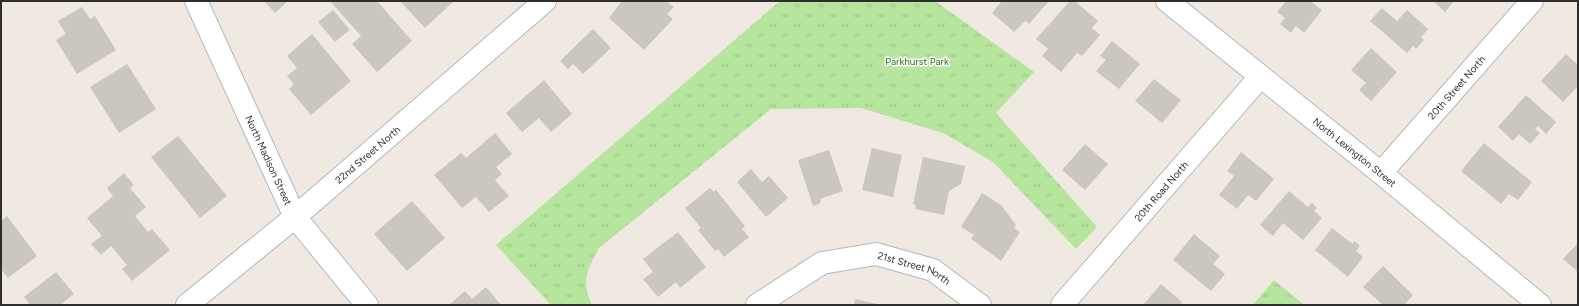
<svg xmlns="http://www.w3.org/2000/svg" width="1579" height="306" viewBox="0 0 1579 306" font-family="Figtree,sans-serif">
<defs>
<pattern id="grass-tufts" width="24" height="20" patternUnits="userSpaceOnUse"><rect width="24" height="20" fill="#b6e59e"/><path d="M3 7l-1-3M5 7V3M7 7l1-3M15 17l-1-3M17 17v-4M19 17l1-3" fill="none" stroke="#9dc588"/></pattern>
</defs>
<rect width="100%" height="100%" fill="#efe9e1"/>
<g fill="url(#grass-tufts)">
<path d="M780 1H935L1034 72 996 113 1097 227 1076 249 993 162 943 133 861 108 771 109 599 248C587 270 581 281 592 305H551L496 245Z"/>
<path d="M1274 280 1304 305H1253Z"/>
</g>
<g fill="#cbc7bf">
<path d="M264 1H288L275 13Z"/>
<path d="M330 1H377L412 41 377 72 352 44 361 36Z"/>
<path d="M400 1H454L425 28Z"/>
<path d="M622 1H666L674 7 667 14 673 19 644 50 609 18Z"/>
<path d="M1002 1H1049L1029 24 1025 21 1014 32 992 13Z"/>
<path d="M1070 1H1075L1098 21 1092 28 1100 35 1082 56 1077 53 1061 72 1042 56 1048 49 1036 39Z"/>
<path d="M1286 1H1310L1322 10 1304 33 1296 26 1291 33 1280 24 1285 18 1277 12Z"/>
<path d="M1433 1H1454L1445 12Z"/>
<path d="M82 7 90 19 95 16 116 50 77 74 56 40 66 34 58 21Z"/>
<path d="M1382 8 1397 21 1407 10 1428 29 1421 37 1424 40 1416 49 1413 46 1407 53 1370 21Z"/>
<path d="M333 10 350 30 335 42 318 22Z"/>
<path d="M593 29 611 48 583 74 573 64 568 69 560 61Z"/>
<path d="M312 34 351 81 311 115 289 89 294 84 287 76 297 68 287 56Z"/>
<path d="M1112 41 1140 64 1119 89 1096 71 1106 60 1100 56Z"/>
<path d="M1371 48 1397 72 1371 101 1359 90 1366 83 1351 70Z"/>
<path d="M1566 54 1578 65V86L1563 102 1541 81Z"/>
<path d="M127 64 156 109 119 133 90 87Z"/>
<path d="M1154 79 1181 100 1162 123 1135 101Z"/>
<path d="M544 80 572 114 551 132 539 118 522 132 506 113Z"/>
<path d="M1526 95 1556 122 1546 134 1538 126 1535 129 1540 133 1530 144 1519 134 1513 141 1498 127Z"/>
<path d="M495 133 512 154 496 167 502 174 495 180 509 196 489 212 476 197 462 208 434 175 461 153 466 158Z"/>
<path d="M178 136 227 196 200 218 151 157Z"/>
<path d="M1484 143 1532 182 1518 200 1509 194 1501 204 1461 171Z"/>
<path d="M1085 144 1108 164 1085 190 1062 170Z"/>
<path d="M872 148 902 155 893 197 862 190Z"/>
<path d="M829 150 843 191 820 199 821 203 813 206 798 160Z"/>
<path d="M1241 152 1274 179 1256 201 1248 195 1237 209 1219 195 1234 176 1227 171Z"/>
<path d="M923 157 965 166 961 184 949 191 944 215 915 209 916 205 913 204Z"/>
<path d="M751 169 762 182 769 176 788 198 766 217 737 182Z"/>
<path d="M124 173 134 185 130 188 146 207 135 216 148 232 152 229 170 250 132 281 122 269 127 265 111 246 101 255 91 244 102 236 87 218 113 196 107 188Z"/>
<path d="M710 188 714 192 716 190 745 226 742 229 749 237 724 257 718 249 715 251 698 230 701 228 685 208Z"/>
<path d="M1289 191 1308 207 1312 203 1317 208 1314 211 1322 218 1303 240 1283 223 1273 236 1260 225Z"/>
<path d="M982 193 1001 205 1016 225 1014 228 1020 232 1001 261 971 239 974 235 961 227Z"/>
<path d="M412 201 445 238 407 271 374 234Z"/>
<path d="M7 216 37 256 8 278 1 269V221Z"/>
<path d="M1332 228 1353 244 1354 241 1360 246 1356 251 1363 257 1348 277 1315 250Z"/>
<path d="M678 232 706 267 680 288 676 282 658 297 643 279 653 272 643 259Z"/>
<path d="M1194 234 1220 256 1213 264 1225 274 1211 291 1173 260Z"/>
<path d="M1578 243V272L1563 259Z"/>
<path d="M1383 266 1413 295 1404 305H1383L1363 287Z"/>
<path d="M56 272 74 294 60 305H30L24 297Z"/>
<path d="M1161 284 1182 302 1180 305H1143Z"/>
<path d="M486 287 501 305H449L465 291 472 299Z"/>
<path d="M855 299 877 304V305H854Z"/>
</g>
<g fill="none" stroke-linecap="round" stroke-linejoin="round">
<defs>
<g id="minor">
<path id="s1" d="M196 1 295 217 367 305"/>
<path id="s2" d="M1381 173 1532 1"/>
<path id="s3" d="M187 305 295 217 545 1"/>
<path id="s4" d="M757 305 822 263 876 254 933 270 980 305"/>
<path id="s5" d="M1062 305 1260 77"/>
</g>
<g id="tertiary">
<path id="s6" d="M1167 1 1381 173 1540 305"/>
</g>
</defs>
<use href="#minor" stroke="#b4b7c1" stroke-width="24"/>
<use href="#tertiary" stroke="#b4b7c1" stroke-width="24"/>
<use href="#minor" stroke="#fff" stroke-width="22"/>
<use href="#tertiary" stroke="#fff" stroke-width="22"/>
</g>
<g text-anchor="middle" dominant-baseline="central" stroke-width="3" stroke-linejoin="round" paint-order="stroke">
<g font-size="10" fill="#2c6e1b" stroke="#fff">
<text x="917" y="61">Parkhurst Park</text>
</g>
<g font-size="10" fill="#2e2e2e" stroke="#fff">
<text stroke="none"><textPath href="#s2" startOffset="114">20th Street North</textPath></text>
<text stroke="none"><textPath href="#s6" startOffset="241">North Lexington Street</textPath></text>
<text stroke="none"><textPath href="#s3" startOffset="235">22nd Street North</textPath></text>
<text stroke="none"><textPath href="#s1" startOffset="175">North Madison Street</textPath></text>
<text stroke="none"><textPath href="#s5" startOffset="151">20th Road North</textPath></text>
<text stroke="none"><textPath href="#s4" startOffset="173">21st Street North</textPath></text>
</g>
</g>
<rect width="1579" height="306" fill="none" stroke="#2e2e2e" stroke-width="4"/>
</svg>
